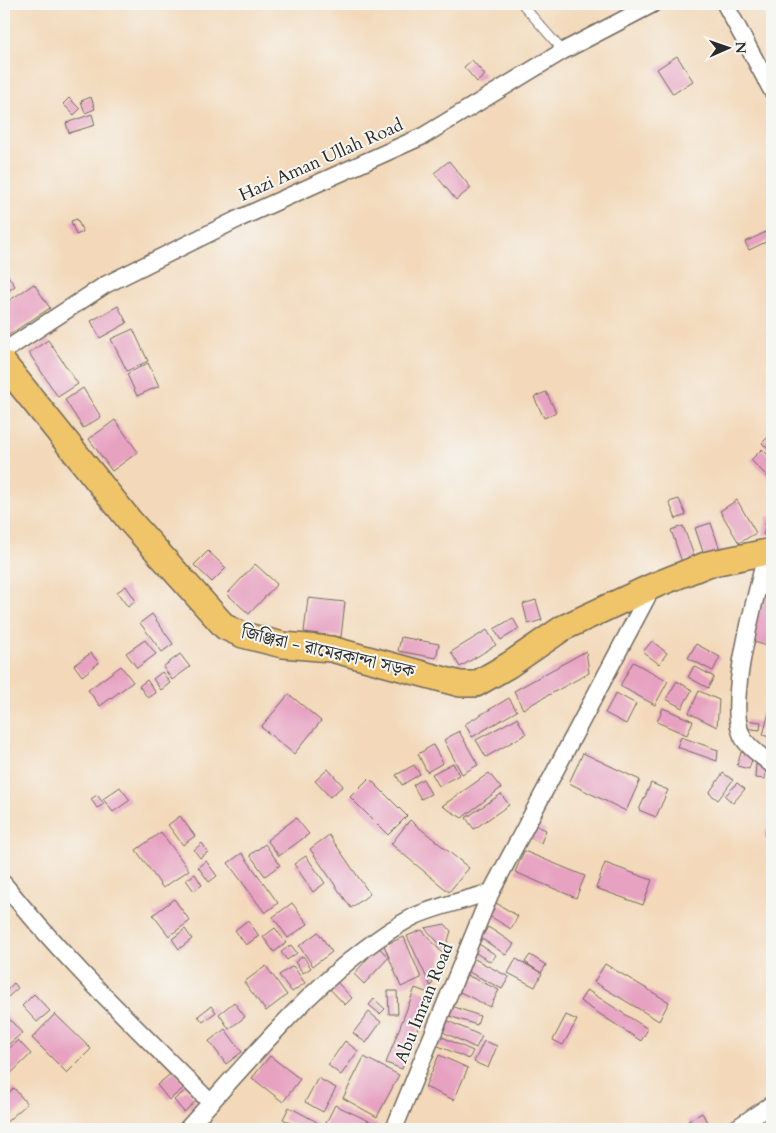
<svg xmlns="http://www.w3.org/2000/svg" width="776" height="1133" viewBox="0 0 776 1133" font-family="Cardo,'Noto Serif Bengali',serif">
<rect width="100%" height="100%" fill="#f6f6f2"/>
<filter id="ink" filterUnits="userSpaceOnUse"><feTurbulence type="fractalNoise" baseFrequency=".02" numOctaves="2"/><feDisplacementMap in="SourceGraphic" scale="10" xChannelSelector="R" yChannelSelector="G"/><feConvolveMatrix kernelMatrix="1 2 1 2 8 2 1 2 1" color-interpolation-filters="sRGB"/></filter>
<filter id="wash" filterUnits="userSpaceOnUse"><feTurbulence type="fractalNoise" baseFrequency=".0096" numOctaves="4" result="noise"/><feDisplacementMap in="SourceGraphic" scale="20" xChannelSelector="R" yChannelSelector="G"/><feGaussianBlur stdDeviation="1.12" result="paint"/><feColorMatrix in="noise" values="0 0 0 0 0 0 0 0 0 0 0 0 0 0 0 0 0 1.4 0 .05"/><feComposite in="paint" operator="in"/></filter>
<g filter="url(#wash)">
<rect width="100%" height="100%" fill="#f3d9ba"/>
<g id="blocks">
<g fill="#e7a1c1">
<path d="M677 56 693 81 673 94 657 69Z"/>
<path d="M472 60 485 75 477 82 464 67Z"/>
<path d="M91 97 95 109 85 113 81 101Z"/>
<path d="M69 98 80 109 74 115 63 104Z"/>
<path d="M92 114 95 125 69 133 66 123Z"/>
<path d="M449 161 471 188 456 200 434 173Z"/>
<path d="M77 219 83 232 76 235 71 221Z"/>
<path d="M772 229V239L749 250 745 242Z"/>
<path d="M4 270 15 286 4 294Z"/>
<path d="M34 284 50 308 7 336 4 331V304Z"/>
<path d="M118 306 127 323 100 338 91 321Z"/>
<path d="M133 329 148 361 127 371 111 339Z"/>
<path d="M48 340 78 384 58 397 29 353Z"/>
<path d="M148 363 159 386 137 396 127 374Z"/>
<path d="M83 388 101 417 83 428 65 400Z"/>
<path d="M546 392 556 412 544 418 534 397Z"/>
<path d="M115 420 138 452 112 471 89 439Z"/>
<path d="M771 434 772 435V453L762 443Z"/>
<path d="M762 449 772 459V481L751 460Z"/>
<path d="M679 499 686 515 676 519 669 502Z"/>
<path d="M737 500 756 533 739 543 720 511Z"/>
<path d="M767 516 772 517V536L763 535Z"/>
<path d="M711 523 721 553 705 558 695 528Z"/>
<path d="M683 526 695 558 682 562 671 530Z"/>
<path d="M208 551 226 568 212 582 194 565Z"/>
<path d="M255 564 277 584 249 614 227 594Z"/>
<path d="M126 586 136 601 128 607 117 592Z"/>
<path d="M766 594 772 596V648L749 640Z"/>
<path d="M308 598 345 602 341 637 304 632Z"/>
<path d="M536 600 542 620 528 624 523 604Z"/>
<path d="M152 614 173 644 162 652 140 623Z"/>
<path d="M513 618 519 629 501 640 494 629Z"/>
<path d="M487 630 496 645 460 667 451 652Z"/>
<path d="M401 637 439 644 436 658 398 651Z"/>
<path d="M145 640 156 654 137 668 126 653Z"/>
<path d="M652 641 667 653 659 664 643 652Z"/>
<path d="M696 644 720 657 713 671 688 658Z"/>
<path d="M586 651 589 673 523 709 514 691Z"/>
<path d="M91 653 99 663 82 676 74 665Z"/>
<path d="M180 654 190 667 172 680 163 667Z"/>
<path d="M633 662 668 681 655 705 620 686Z"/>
<path d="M121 666 133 682 100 706 88 690Z"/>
<path d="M694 666 714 677 708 688 688 677Z"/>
<path d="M162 672 170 683 161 690 153 679Z"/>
<path d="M147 680 156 693 148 698 139 686Z"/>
<path d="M677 681 692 690 682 708 666 699Z"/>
<path d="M699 691 719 700 717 727 689 713Z"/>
<path d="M616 693 636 704 626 724 605 713Z"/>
<path d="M289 694 321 721 294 754 261 727Z"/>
<path d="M509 698 517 711 472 737 465 724Z"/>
<path d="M772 701V738L763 735Z"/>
<path d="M663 708 693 721 687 735 657 722Z"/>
<path d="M517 718 526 734 486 757 476 740Z"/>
<path d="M746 720 761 722 760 730 745 728Z"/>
<path d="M459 731 478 765 462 774 444 740Z"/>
<path d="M681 737 718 750 717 761 677 747Z"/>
<path d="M433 745 443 763 427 772 418 754Z"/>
<path d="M741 752 753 756 749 769 737 766Z"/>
<path d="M583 753 640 780 626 811 569 783Z"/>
<path d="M453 763 459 775 439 786 432 774Z"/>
<path d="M756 764H766L765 779 755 778Z"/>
<path d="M414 765 420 774 402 785 396 775Z"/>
<path d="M328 769 343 786 330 797 315 781Z"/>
<path d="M489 773 501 788 462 818 442 806Z"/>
<path d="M723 773 733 780 718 800 709 793Z"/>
<path d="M369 778 407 816 388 835 350 797Z"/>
<path d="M423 779 431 794 421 799 413 785Z"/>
<path d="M651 783 668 790 656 817 639 810Z"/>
<path d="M737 783 745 789 733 803 725 796Z"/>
<path d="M120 787 130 800 113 812 103 799Z"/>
<path d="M501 794 509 805 474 829 466 818Z"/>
<path d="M97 795 104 804 97 808 91 799Z"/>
<path d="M180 816 195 836 183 845 168 825Z"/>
<path d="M296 818 309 834 279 856 267 840Z"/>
<path d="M410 820 469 868 449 892 391 844Z"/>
<path d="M770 822 772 823V839L764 835Z"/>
<path d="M533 824 546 830 541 843 528 837Z"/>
<path d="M161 832 189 870 163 888 136 850Z"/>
<path d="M329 835 370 894 351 908 310 849Z"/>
<path d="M202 843 208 852 200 858 194 850Z"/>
<path d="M265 844 280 865 265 876 250 855Z"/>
<path d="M524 851 585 876 576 898 515 872Z"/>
<path d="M242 853 278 903 265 913 228 863Z"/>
<path d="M306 856 325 883 313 892 294 864Z"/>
<path d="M206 861 217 876 209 882 198 867Z"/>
<path d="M605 863 652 880 643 905 596 888Z"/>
<path d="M195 874 202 885 194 891 186 880Z"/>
<path d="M174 899 190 921 169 936 153 915Z"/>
<path d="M292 903 308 924 288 938 273 917Z"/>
<path d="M496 903 518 916 511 929 488 915Z"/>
<path d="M248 920 259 936 246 945 235 930Z"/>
<path d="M445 924 451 931 445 950 425 928Z"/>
<path d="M488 927 514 944 506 955 481 938Z"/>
<path d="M275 928 286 943 274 952 263 937Z"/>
<path d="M185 929 192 939 179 949 172 939Z"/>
<path d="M422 930 443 954 431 987 407 936Z"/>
<path d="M318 932 332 952 313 966 299 946Z"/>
<path d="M404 937 421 978 401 987 384 945Z"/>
<path d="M474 941 496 955 491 962 469 949Z"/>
<path d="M291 945 297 953 287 960 281 952Z"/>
<path d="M378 947 389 957 364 984 354 974Z"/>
<path d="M530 955 546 965 541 973 525 962Z"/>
<path d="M303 956 311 968 303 973 295 962Z"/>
<path d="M469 956 509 977 502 989 463 969Z"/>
<path d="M516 959 542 973 535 987 508 973Z"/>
<path d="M605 964 669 1002 659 1021 594 982Z"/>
<path d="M266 966 287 995 266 1011 244 982Z"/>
<path d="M293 966 305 983 292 992 279 975Z"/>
<path d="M462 973 499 990 490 1007 454 989Z"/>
<path d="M336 981 352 998 345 1005 329 988Z"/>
<path d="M14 983 18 988 7 998 4 993Z"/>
<path d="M415 988 431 994 402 1069 386 1063Z"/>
<path d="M587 990 648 1029 641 1041 580 1001Z"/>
<path d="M388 991H397L398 1014H389Z"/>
<path d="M34 994 50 1011 37 1022 22 1006Z"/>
<path d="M374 999 385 1009 380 1014 369 1005Z"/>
<path d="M234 1002 245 1017 229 1029 219 1014Z"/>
<path d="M449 1005 480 1016 477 1025 446 1015Z"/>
<path d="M211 1006 216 1012 203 1022 198 1016Z"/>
<path d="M369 1012 381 1022 366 1043 353 1033Z"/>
<path d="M4 1013 22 1033 9 1044 4 1039Z"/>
<path d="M55 1014 91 1049 67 1073 32 1038Z"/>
<path d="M566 1015 577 1020 563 1045 553 1040Z"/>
<path d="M448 1021 482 1036 476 1048 443 1032Z"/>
<path d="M225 1029 242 1052 226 1064 209 1041Z"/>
<path d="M440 1036 473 1051 469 1059 436 1045Z"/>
<path d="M18 1040 31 1054 4 1080V1053Z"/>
<path d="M345 1041 358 1051 341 1075 328 1065Z"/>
<path d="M484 1041 497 1046 488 1068 474 1062Z"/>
<path d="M439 1055 468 1068 454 1100 425 1087Z"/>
<path d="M270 1056 300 1079 283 1102 252 1078Z"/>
<path d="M364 1057 399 1075 377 1117 343 1098Z"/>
<path d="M174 1071 186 1086 169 1100 157 1085Z"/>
<path d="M318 1078 336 1088 323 1112 305 1102Z"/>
<path d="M14 1088 27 1104 4 1124V1097Z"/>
<path d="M187 1089 196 1101 184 1112 174 1100Z"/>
<path d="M335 1105 382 1127 381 1129H323Z"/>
<path d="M289 1107 317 1122 313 1129H302L283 1119Z"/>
<path d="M702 1113 711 1129H692L688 1121Z"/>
<path d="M281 1122 295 1129H277Z"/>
</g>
</g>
</g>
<g filter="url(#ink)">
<use href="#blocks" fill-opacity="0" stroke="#71685d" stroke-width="1"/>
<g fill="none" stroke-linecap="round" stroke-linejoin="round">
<defs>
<path id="service" d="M522 4 563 51"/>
<g id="minor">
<path d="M725 4 772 91"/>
<path d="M4 351 105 285 238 219 423 136 563 51 653 4"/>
<path d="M767 550C758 591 725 700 742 736 747 747 763 757 772 765"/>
<path d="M4 884C67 963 140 1031 211 1103"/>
<path d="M187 1129C252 1058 326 965 411 918 430 908 469 899 491 892"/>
<path d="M394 1129 491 892 653 586"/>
<path d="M735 1129 772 1104"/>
</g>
<path id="primary" d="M4 364 130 521 225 627 243 635 283 645 331 649 460 684H476L509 665 563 628 653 586 708 564 772 551"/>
</defs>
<use href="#service" stroke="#71685d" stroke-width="10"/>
<use href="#minor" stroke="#71685d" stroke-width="19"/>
<use href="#primary" stroke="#71685d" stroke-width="28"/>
<use href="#service" stroke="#fff" stroke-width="8"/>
<use href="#minor" stroke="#fff" stroke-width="16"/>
<use href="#primary" stroke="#f0c469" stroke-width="25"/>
</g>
</g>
<g text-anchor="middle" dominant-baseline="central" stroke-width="4" stroke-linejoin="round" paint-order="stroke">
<g font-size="18" fill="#2b2b2b" stroke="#f6f6f2">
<text transform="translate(321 160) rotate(-24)">Hazi Aman Ullah Road</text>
<text transform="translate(328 652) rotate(13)">জিঞ্জিরা - রামেরকান্দা সড়ক</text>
<text transform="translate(424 1003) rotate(-68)">Abu Imran Road</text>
</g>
</g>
<rect width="776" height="1133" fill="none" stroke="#f6f6f2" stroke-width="20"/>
<g transform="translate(728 48) rotate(88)" stroke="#f6f6f2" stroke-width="4" paint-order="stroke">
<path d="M0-4L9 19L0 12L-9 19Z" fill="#2b2b2b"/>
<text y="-8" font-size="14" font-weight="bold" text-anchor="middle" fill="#2b2b2b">N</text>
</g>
</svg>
